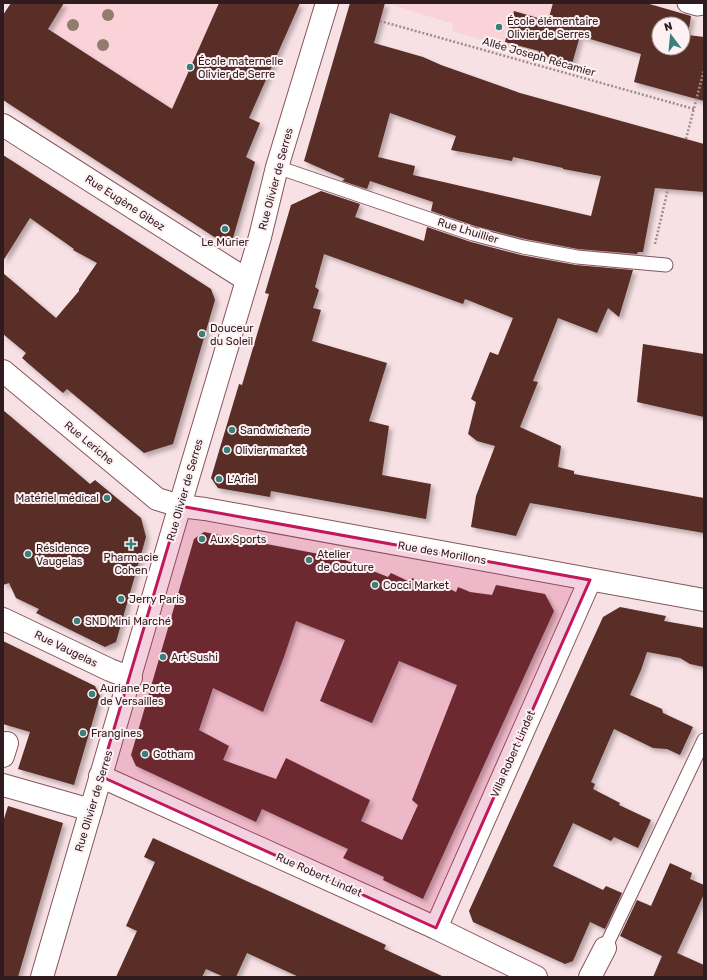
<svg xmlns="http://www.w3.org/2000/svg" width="707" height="980" viewBox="0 0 707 980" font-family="Rubik,sans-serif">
<defs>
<filter id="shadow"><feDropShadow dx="3.5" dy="3.5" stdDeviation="2" flood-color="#0004"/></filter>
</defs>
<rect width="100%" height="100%" fill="#f8e1e4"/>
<g fill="#fad3d9">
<path d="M64 3H300L249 118 260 123 246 157 48 28Z"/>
<path d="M386 3H553L539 51 532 49 530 54 452 31 453 24Z"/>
</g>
<g fill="#582d28" fill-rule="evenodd" filter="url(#shadow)">
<path d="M11 3H64L48 29 172 109 219 3H300L249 118 260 123 246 157 255 162 233 238 222 242 3 100V15Z"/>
<path d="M350 3H385L374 43 423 57 441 65 520 93 704 144V192L655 188 643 252H638L637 254 578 249 525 239 475 226 431 211 433 202 370 181 367 189 342 181 345 179 304 161ZM390 113 456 136 451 150 512 161 513 157 563 168V169L601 176 591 216 413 175 415 166 378 157Z"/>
<path d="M553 3H646L691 16 688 35 704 37V101L634 82 641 54 580 36 572 64 538 54 539 51 505 42 514 11 548 21ZM659 24H683V48H659Z"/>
<path d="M3 155 211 289 215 300 173 444 144 453 67 389 63 393 44 377 22 358 26 353 3 334V273L56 318 79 291V289L97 263 73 250 74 249 30 218 3 261Z"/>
<path d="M321 191 360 204 355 217 424 241 427 227 471 242 521 255 576 265 633 270 619 317 608 308 597 333 558 318 533 381 538 382 520 427 561 446 558 467 574 471V474L704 498V533L530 503 516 536 471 527 476 496 495 446 477 441 468 434 476 402 471 399 490 352 498 355 513 318 465 299 463 304 324 254 315 287 319 290 313 308 321 310 312 341 387 363 369 421 389 426 382 475 431 484 426 519 271 491 270 497 218 488 211 478 239 384 242 385 269 294 265 293 291 205Z"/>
<path d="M643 344 704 354V417L637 402Z"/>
<path d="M3 410 90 484 95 480 141 518 146 537 116 642 105 647 36 613 39 609 16 598 9 583 3 585Z"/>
<path d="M204 532 340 558 388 577 391 573 410 582 412 578 433 587 435 582 456 592 458 587 470 592 492 595 496 585 545 594 554 611 423 899 383 880 384 877 343 858 348 849 262 809 256 822 136 766 131 755 194 539ZM296 621 345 640 320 701 372 723 399 661 457 685 412 800 418 805 402 840 361 821 370 800 286 758 276 779 223 760 229 746 199 730 213 688 263 712 284 657Z"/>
<path d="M620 607 666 616 664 621 704 628V667L690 664 680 658 647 652 641 670 630 695 662 709 663 713 693 727 680 755 667 749 653 748 614 729 591 782 595 784 593 789 620 803 619 805 651 820 638 848 614 837 611 841 573 823 553 866 603 890 606 886 622 893 605 929 590 922 573 961 565 964 473 922 469 911 603 617Z"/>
<path d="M3 641 95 686 100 696 74 785 18 769 30 732 3 724Z"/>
<path d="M8 806 63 823 18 977H3V822Z"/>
<path d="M153 838 386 945 384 949 444 977H299L247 953 236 977H224L206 969 202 977H116L137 931 126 926 155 862 144 857Z"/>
<path d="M670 863 692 873 690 879 704 885V894L677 953 704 965V977H653L662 956 620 936 637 900 651 906Z"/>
</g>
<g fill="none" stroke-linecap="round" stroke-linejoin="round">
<defs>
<g id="service">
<path d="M277 167 473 234 523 247 577 257 666 265"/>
<path d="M605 948 704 740"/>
</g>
<path id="pedestrian" d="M687 3 698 6 704 5"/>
<g id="minor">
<path d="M3 125 247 280"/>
<path d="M3 371 157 499 180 506 205 509 704 600"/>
<path d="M3 619 110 670 131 678"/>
<path d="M3 756 7 743"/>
<path d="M100 776 436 928 536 977"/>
<path d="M3 785 91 810"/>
<path d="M436 928 590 580"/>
<path d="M42 977 188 478 260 237 277 167 327 3"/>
<path d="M590 977 605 948"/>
</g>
</defs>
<use href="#service" stroke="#85555e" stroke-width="15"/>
<use href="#pedestrian" stroke="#85555e" stroke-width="21"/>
<use href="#minor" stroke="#85555e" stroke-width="24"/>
<g stroke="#a08a8d" stroke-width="2.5" stroke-dasharray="2 2" stroke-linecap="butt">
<path d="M380 21 694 109"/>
<path d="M686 139 704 70"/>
<path d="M655 244 668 189"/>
</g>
<use href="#service" stroke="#fff" stroke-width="13"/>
<use href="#pedestrian" stroke="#fff" stroke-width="19"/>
<use href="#minor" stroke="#fff" stroke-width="22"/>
</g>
<g fill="#937c6e">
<circle cx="108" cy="15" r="6"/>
<circle cx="73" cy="25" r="6"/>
<circle cx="103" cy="45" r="6"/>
</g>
<path fill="#c2185b" fill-opacity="0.2" stroke="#c2185b" stroke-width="3" stroke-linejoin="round" d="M180 506 590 580 436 928 100 776Z"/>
<g fill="#388079" stroke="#fdf1f3" stroke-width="1.5">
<circle cx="499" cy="27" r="4"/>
<circle cx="190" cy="67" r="4"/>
<circle cx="225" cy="229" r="4"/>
<circle cx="202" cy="334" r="4"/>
<circle cx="232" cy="430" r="4"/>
<circle cx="227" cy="450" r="4"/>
<circle cx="219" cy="479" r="4"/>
<circle cx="107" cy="498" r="4"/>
<circle cx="202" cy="539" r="4"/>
<path d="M129 538h4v4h4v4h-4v4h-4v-4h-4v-4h4z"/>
<circle cx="28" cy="554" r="4"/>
<circle cx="309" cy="560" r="4"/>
<circle cx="375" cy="585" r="4"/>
<circle cx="121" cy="599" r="4"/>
<circle cx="77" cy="621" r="4"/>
<circle cx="163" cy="657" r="4"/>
<circle cx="92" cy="694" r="4"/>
<circle cx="83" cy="733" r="4"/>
<circle cx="145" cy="754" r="4"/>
</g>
<g text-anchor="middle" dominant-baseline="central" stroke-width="4" stroke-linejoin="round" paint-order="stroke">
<g font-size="11" fill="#301b1f" stroke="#fdf1f3" text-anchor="start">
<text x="507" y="21">École élémentaire<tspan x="507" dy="13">Olivier de Serres</tspan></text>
<text x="198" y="61">École maternelle<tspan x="198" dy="13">Olivier de Serre</tspan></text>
<text x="225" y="242" text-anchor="middle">Le Mûrier</text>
<text x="210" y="328">Douceur<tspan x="210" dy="13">du Soleil</tspan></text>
<text x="240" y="430">Sandwicherie</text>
<text x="235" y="450">Olivier market</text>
<text x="227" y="479">L'Ariel</text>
<text x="99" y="498" text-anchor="end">Matériel médical</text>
<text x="210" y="539">Aux Sports</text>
<text x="36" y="548">Résidence<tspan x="36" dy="13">Vaugelas</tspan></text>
<text x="317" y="554">Atelier<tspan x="317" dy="13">de Couture</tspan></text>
<text x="131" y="557" text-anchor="middle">Pharmacie<tspan x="131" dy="13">Cohen</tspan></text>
<text x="383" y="585">Cocci Market</text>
<text x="129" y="599">Jerry Paris</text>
<text x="85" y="621">SND Mini Marché</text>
<text x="171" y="657">Art Sushi</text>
<text x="100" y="688">Auriane Porte<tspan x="100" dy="13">de Versailles</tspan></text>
<text x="91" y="733">Frangines</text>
<text x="153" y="754">Gotham</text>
</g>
<g font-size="11" fill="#301b1f" stroke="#fdf1f3">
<text transform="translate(539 57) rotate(16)">Allée Joseph Récamier</text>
<text transform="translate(276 179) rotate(-75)">Rue Olivier de Serres</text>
<text transform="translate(125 203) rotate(33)">Rue Eugène Gibez</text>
<text transform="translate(468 231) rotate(17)">Rue Lhuillier</text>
<text transform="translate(89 443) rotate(40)">Rue Leriche</text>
<text transform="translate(185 490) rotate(-74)">Rue Olivier de Serres</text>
<text transform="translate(442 553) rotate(10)">Rue des Morillons</text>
<text transform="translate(66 649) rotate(26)">Rue Vaugelas</text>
<text transform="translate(513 754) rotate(-66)">Villa Robert Lindet</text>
<text transform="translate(94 801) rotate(-73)">Rue Olivier de Serres</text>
<text transform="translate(319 875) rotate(24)">Rue Robert Lindet</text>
</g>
</g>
<rect width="707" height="980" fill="none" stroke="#301b1f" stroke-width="8"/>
<g transform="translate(671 36) rotate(344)"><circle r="19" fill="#fdf1f3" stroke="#ab9b9e"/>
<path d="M0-3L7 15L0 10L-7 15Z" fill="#388079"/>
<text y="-6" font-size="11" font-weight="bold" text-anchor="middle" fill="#301b1f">N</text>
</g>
</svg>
